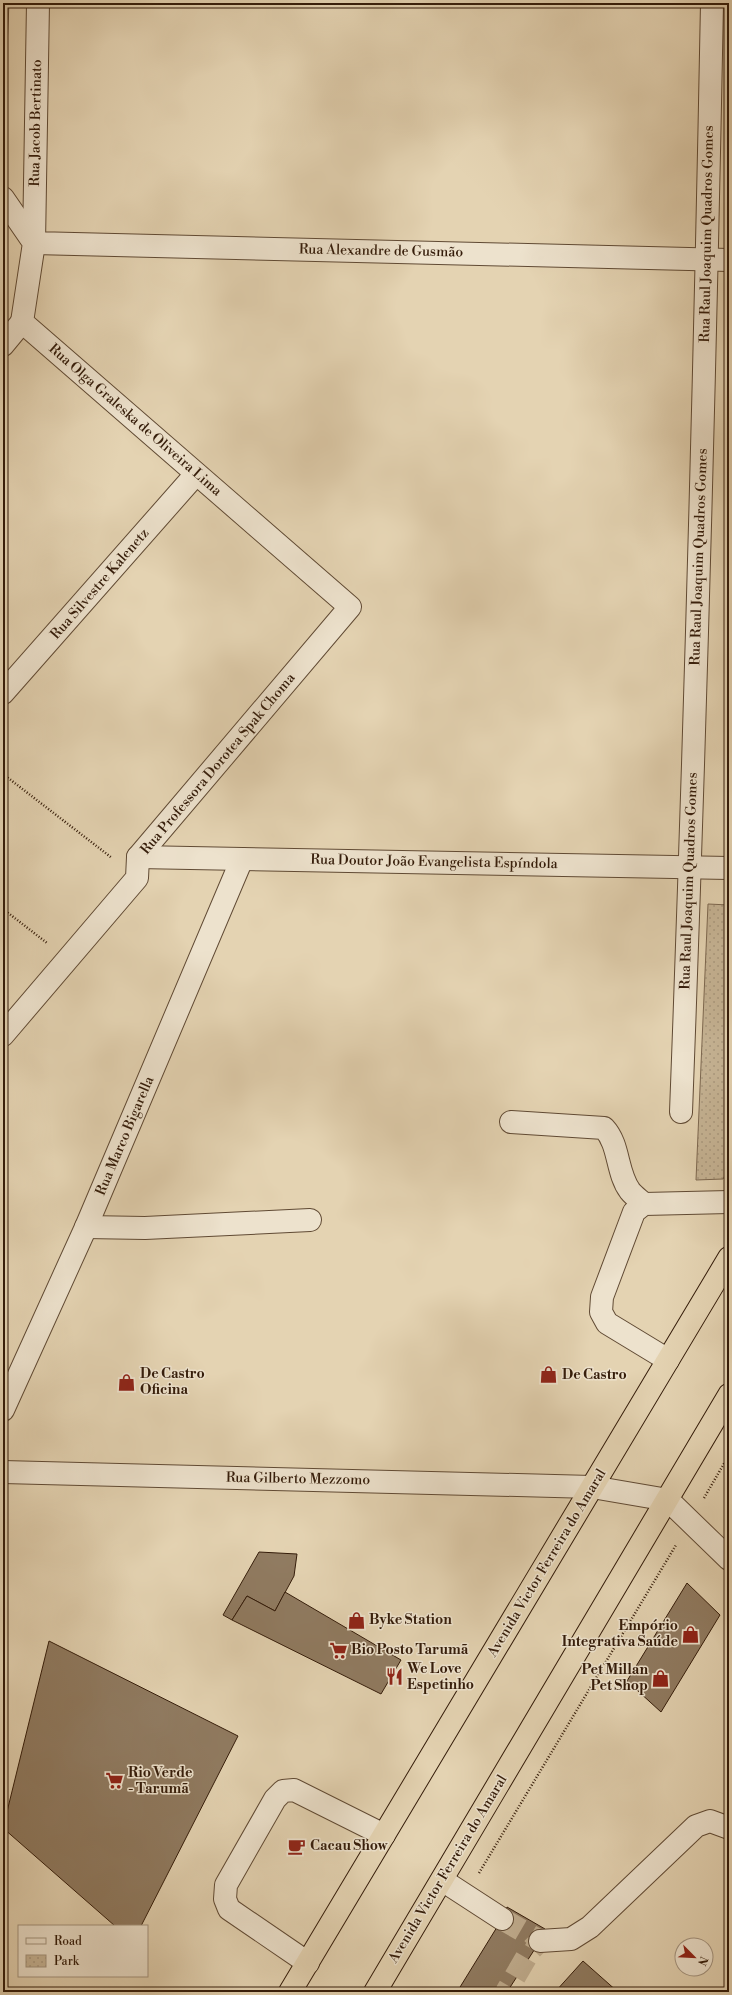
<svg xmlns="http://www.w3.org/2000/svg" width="732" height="1995" viewBox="0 0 732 1995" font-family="'Libre Bodoni',serif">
<defs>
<pattern id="park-dots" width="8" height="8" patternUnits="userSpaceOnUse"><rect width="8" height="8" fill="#c6b495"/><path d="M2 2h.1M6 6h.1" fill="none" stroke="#ab9a7f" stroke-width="1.8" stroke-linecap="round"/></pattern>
</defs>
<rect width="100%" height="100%" fill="#e4d3b2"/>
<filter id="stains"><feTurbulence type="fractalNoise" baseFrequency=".005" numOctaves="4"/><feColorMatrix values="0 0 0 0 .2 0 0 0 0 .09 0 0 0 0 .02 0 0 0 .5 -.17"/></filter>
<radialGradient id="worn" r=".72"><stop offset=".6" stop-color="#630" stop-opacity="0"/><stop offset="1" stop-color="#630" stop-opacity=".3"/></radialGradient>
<g fill="url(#park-dots)" stroke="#7d6850">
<path d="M3 3H9L3 136Z"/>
<path d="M708 904 729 905V1168L723 1179 696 1180Z"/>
</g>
<g fill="#907b61" stroke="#341c0a">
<path d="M259 1552 297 1554 294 1576 275 1611 247 1596 232 1620 223 1615Z"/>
<path d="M687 1583 720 1615 661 1712 627 1681Z"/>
<path d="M285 1592 401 1660 381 1694 232 1620 247 1596 275 1611Z"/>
<path d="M49 1641 238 1736 141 1926H115L3 1828Z"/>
<path d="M507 1907 545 1929 540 1941 507 1992H457L502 1919Z"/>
<path d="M583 1961 618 1992H555Z"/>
</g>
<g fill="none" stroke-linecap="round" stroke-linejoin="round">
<path stroke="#c1ae90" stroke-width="22" stroke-dasharray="22 11" stroke-linecap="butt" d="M502 1919 540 1941 530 1951 506 1992"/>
<defs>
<g id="minor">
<path d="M38 3 34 243 729 260"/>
<path d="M3 198 34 243 22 322 350 607 138 857 137 878 3 1035"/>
<path d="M3 345 22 322"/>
<path d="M3 693 196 474"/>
<path d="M138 857 729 868"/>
<path d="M681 1112C695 742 705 373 712 3"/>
<path d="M511 1122 604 1128C620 1145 616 1172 630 1191 634 1196 640 1200 644 1204"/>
<path d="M86 1227 145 1228 310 1220"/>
<path d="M668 1360 607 1323 601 1312 602 1297 634 1212 644 1204 729 1202"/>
<path d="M3 1410 86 1227 242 859"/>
<path d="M3 1472 592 1487 668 1500 729 1559"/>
<path d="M442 1880 502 1919"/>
<path d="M540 1941 571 1939 590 1927 696 1826 710 1821 729 1828"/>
<path d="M308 1963 229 1909 225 1899 226 1885 275 1799 283 1791 294 1790 384 1835"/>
</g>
<g id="highway">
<path d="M290 1992 729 1258"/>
<path d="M375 1992 729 1395"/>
</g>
</defs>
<use href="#minor" stroke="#604a34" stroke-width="24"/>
<use href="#highway" stroke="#341c0a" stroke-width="24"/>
<g stroke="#341c0a" stroke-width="2.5" stroke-dasharray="1 2" stroke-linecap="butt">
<path d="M3 774 112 858"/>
<path d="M3 909 47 943"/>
<path d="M704 1498 729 1455"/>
<path d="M479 1873 676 1545"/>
</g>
<use href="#minor" stroke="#ede2cd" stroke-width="22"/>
<use href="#highway" stroke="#e4d3b2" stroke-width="22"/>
</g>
<defs>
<symbol id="shop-bare" viewBox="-9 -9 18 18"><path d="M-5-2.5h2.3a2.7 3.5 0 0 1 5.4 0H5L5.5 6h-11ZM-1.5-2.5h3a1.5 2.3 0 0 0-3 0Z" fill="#8f2418" stroke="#ede2cd" stroke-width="2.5" paint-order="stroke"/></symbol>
<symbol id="supermarket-bare" viewBox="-9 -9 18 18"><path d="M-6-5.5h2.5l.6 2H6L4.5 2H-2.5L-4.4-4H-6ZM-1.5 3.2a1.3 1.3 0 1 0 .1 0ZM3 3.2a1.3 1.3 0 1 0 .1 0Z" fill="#8f2418" stroke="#ede2cd" stroke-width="2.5" paint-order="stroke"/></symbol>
<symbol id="restaurant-bare" viewBox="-9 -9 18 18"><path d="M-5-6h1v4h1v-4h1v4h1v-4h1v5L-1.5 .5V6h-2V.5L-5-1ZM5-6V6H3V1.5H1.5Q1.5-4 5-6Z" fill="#8f2418" stroke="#ede2cd" stroke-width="2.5" paint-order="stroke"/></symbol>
<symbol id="cafe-bare" viewBox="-9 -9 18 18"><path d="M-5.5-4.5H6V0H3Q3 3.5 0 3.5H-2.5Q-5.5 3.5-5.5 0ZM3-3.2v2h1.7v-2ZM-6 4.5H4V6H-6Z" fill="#8f2418" stroke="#ede2cd" stroke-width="2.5" paint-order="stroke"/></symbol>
</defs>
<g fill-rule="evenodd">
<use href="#shop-bare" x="536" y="1362" width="25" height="25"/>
<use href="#shop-bare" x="114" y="1370" width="25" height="25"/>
<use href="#shop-bare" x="344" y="1608" width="25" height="25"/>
<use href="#shop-bare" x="678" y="1622" width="25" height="25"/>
<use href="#supermarket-bare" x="326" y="1638" width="25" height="25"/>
<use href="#restaurant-bare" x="382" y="1664" width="25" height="25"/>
<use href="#shop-bare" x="648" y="1666" width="25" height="25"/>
<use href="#supermarket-bare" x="102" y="1768" width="25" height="25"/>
<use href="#cafe-bare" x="284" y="1834" width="25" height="25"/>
</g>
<g text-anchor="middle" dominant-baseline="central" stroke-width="3" stroke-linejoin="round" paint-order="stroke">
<g font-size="14" fill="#341c0a" stroke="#ede2cd">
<text transform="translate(36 123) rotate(-89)">Rua Jacob Bertinato</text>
<text transform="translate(707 234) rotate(-89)">Rua Raul Joaquim Quadros Gomes</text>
<text transform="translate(381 251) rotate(1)">Rua Alexandre de Gusmão</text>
<text transform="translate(135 420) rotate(41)">Rua Olga Graleska de Oliveira Lima</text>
<text transform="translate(699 557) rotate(-88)">Rua Raul Joaquim Quadros Gomes</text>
<text transform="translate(100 584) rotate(-49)">Rua Silvestre Kalenetz</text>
<text transform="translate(218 764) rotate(-50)">Rua Professora Dorotea Spak Choma</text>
<text transform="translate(434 862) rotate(1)">Rua Doutor João Evangelista Espíndola</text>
<text transform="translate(689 881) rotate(-88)">Rua Raul Joaquim Quadros Gomes</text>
<text transform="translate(125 1136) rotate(-67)">Rua Marco Bigarella</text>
<text transform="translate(298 1479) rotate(1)">Rua Gilberto Mezzomo</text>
<text transform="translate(547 1563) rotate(-59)">Avenida Victor Ferreira do Amaral</text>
<text transform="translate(448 1869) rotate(-59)">Avenida Victor Ferreira do Amaral</text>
</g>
<g font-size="14" font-weight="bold" fill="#341c0a" stroke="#ede2cd" text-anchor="start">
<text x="140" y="1374">De Castro<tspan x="140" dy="16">Oficina</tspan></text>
<text x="562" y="1375">De Castro</text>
<text x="369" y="1620">Byke Station</text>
<text x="678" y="1626" text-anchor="end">Empório<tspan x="678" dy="16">Integrativa Saúde</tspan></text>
<text x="351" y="1650">Bio Posto Tarumã</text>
<text x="407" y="1669">We Love<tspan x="407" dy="16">Espetinho</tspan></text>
<text x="648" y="1670" text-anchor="end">Pet Millan<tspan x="648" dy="16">Pet Shop</tspan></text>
<text x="128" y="1773">Rio Verde<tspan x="128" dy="16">- Tarumã</tspan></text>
<text x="310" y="1846">Cacau Show</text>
</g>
</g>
<rect width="732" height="1995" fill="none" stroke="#e4d3b2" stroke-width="16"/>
<rect x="4" y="4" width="724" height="1987" fill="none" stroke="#341c0a" stroke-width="2"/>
<rect x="8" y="8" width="716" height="1979" fill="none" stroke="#341c0a"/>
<rect x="18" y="1925" width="130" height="52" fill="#ede2cd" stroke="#a3937f"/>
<rect x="26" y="1938" width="20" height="6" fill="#ede2cd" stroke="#a3937f"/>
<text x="54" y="1945" font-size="12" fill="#341c0a">Road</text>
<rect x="26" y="1955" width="20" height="12" fill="url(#park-dots)" stroke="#a3937f"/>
<text x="54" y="1965" font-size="12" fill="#341c0a">Park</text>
<g transform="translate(694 1957) rotate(114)"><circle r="19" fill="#ede2cd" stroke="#a3937f"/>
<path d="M0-3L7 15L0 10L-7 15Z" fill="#8f2418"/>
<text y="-6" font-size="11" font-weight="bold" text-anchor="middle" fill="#341c0a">N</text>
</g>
<rect width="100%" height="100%" filter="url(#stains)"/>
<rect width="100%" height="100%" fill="url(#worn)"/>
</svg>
